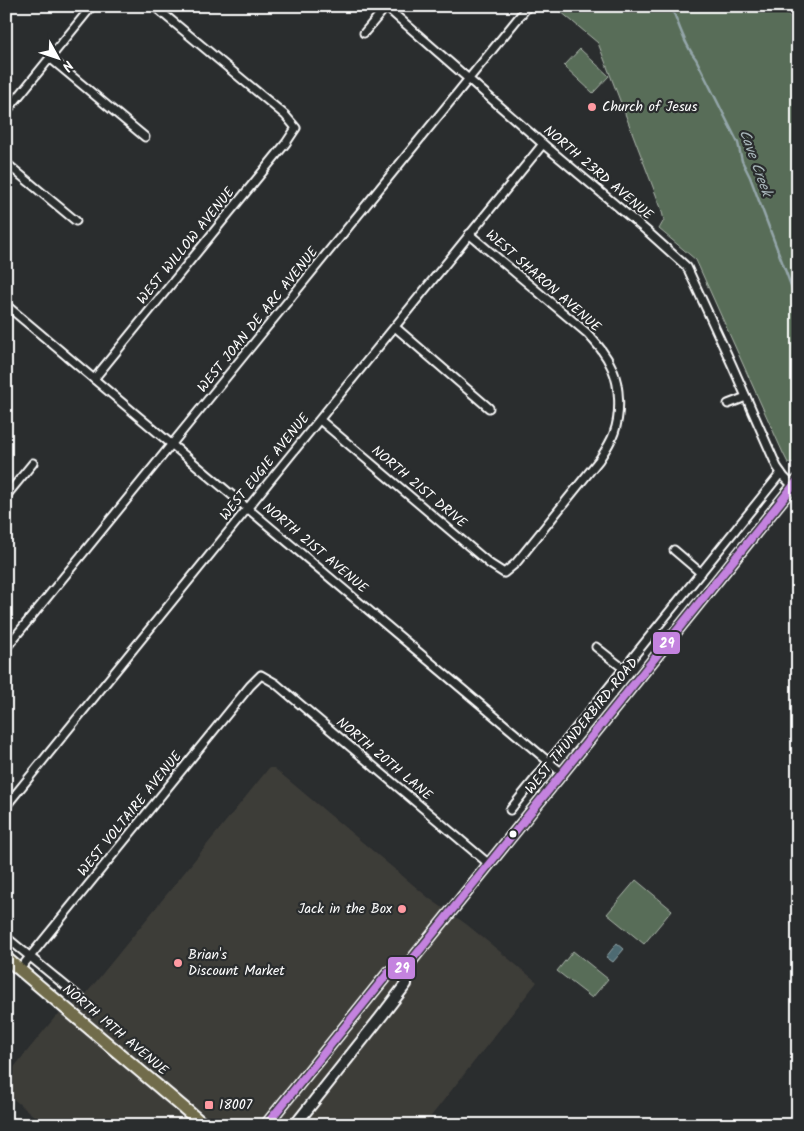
<svg xmlns="http://www.w3.org/2000/svg" width="804" height="1131" viewBox="0 0 804 1131" font-family="Kalam,sans-serif">
<rect width="100%" height="100%" fill="#2a2d2e"/>
<filter id="ink" filterUnits="userSpaceOnUse"><feTurbulence type="fractalNoise" baseFrequency=".02" numOctaves="2"/><feDisplacementMap in="SourceGraphic" scale="10" xChannelSelector="R" yChannelSelector="G"/><feConvolveMatrix kernelMatrix="1 2 1 2 8 2 1 2 1" color-interpolation-filters="sRGB"/></filter>
<g filter="url(#ink)">
<path fill="#3e3d39" d="M269 768H274L430 899 466 924 537 982 424 1125H45L6 1093V1077L56 1016 68 1009 86 994Z"/>
<g fill="#596d58" stroke="#acb6ac">
<path d="M554 6H777L798 24 797 464 788 463 783 453 696 260 659 229 664 220 661 208 598 43Z"/>
<path d="M580 49 609 76 593 93 564 66Z"/>
<path d="M636 880 672 910 644 944 607 914Z"/>
<path d="M573 951 608 979 592 998 557 971Z"/>
</g>
<path fill="#4d6a72" stroke="#94a6aa" d="M617 943 624 949 613 962 606 957Z"/>
<g fill="none" stroke-linecap="round" stroke-linejoin="round">
<path stroke="#94a6aa" stroke-width="2.5" d="M671 6C679 24 684 44 696 59L738 143 742 161 750 177 798 304"/>
<defs>
<g id="street">
<path d="M385 6 543 144 648 232 687 267 732 365 777 467 784 477 793 486"/>
<path d="M364 33 386 7"/>
<path d="M50 58 145 137"/>
<path d="M6 112 92 6"/>
<path d="M6 163 76 221"/>
<path d="M6 305 562 773"/>
<path d="M395 327 489 408"/>
<path d="M94 379 286 143 296 128 285 115 154 6"/>
<path d="M728 404 746 397"/>
<path d="M320 420 490 564 504 573 516 563 599 460C605 451 611 442 614 433 621 414 620 386 612 368 606 354 597 344 587 333L469 234"/>
<path d="M6 496 33 463"/>
<path d="M674 550 701 573"/>
<path d="M596 647 624 669"/>
<path d="M6 648 528 6"/>
<path d="M6 806 543 144"/>
<path d="M510 810 781 473"/>
<path d="M6 937 84 1001"/>
<path d="M20 969 250 686 261 675 275 683 489 864"/>
</g>
<g id="secondary">
<path d="M266 1125 389 972 407 966 798 480"/>
<path d="M295 1125 380 1018 406 984 407 966"/>
</g>
<path id="primary" d="M6 958 204 1125"/>
</defs>
<use href="#street" stroke="#fff" stroke-width="11"/>
<use href="#secondary" stroke="#fff" stroke-width="14"/>
<use href="#primary" stroke="#fff" stroke-width="15"/>
<use href="#street" stroke="#2a2d2e" stroke-width="7"/>
<use href="#secondary" stroke="#2a2d2e" stroke-width="10"/>
<use href="#primary" stroke="#716c4b" stroke-width="11"/>
<defs>
<path id="bus-1" d="M266 1125 389 972 407 966 798 480"/>
</defs>
<use href="#bus-1" stroke="#2a2d2e" stroke-width="11"/>
<use href="#bus-1" stroke="#c483df" stroke-width="8"/>
</g>
</g>
<g fill="#ff9aa2" stroke="#2a2d2e" stroke-width="2">
<circle cx="592" cy="107" r="5"/>
<circle cx="402" cy="909" r="5"/>
<circle cx="178" cy="963" r="5"/>
<rect x="204" y="1100" width="10" height="10" rx="2.5"/>
</g>
<circle fill="#fff" stroke="#2a2d2e" stroke-width="2" cx="513" cy="834" r="4.5"/>
<g text-anchor="middle" dominant-baseline="central" stroke-width="4.5" stroke-linejoin="round" paint-order="stroke">
<g font-size="14" fill="#fff" stroke="#2a2d2e" text-anchor="start">
<text x="602" y="107">Church of Jesus</text>
<text x="392" y="909" text-anchor="end">Jack in the Box</text>
<text x="188" y="955">Brian's<tspan x="188" dy="16">Discount Market</tspan></text>
<text x="219" y="1105">18007</text>
</g>
<g font-size="14" fill="#fff" stroke="#2a2d2e">
<text transform="translate(598 173) rotate(40)">NORTH 23RD AVENUE</text>
<text transform="translate(186 246) rotate(-51)">WEST WILLOW AVENUE</text>
<text transform="translate(543 281) rotate(41)">WEST SHARON AVENUE</text>
<text transform="translate(258 320) rotate(-51)">WEST JOAN DE ARC AVENUE</text>
<text transform="translate(265 467) rotate(-51)">WEST EUGIE AVENUE</text>
<text transform="translate(419 487) rotate(40)">NORTH 21ST DRIVE</text>
<text transform="translate(315 548) rotate(40)">NORTH 21ST AVENUE</text>
<text transform="translate(582 726) rotate(-51)">WEST THUNDERBIRD ROAD</text>
<text transform="translate(384 759) rotate(40)">NORTH 20TH LANE</text>
<text transform="translate(130 814) rotate(-51)">WEST VOLTAIRE AVENUE</text>
<text transform="translate(115 1030) rotate(40)">NORTH 19TH AVENUE</text>
</g>
<g font-size="15" font-style="italic" fill="#a6b4b8" stroke="#2a2d2e">
<text transform="translate(755 163) rotate(70)">Cave Creek</text>
</g>
</g>
<g stroke="#2a2d2e" stroke-width="2">
<rect x="652" y="631" width="29" height="24" rx="5" fill="#c483df"/>
<rect x="387" y="956" width="29" height="24" rx="5" fill="#c483df"/>
</g>
<g font-size="14" text-anchor="middle" font-weight="bold" fill="#fff">
<text x="667" y="648">29</text>
<text x="402" y="973">29</text>
</g>
<rect width="804" height="1131" fill="none" stroke="#2a2d2e" stroke-width="25"/>
<rect x="12" y="12" width="779" height="1106" fill="none" stroke="#fff" stroke-width="2" filter="url(#ink)"/>
<g transform="translate(58 58) rotate(130)" stroke="#2a2d2e" stroke-width="4" paint-order="stroke">
<path d="M0-4L9 19L0 12L-9 19Z" fill="#ffffff"/>
<text y="-8" font-size="14" font-weight="bold" text-anchor="middle" fill="#ffffff">N</text>
</g>
</svg>
